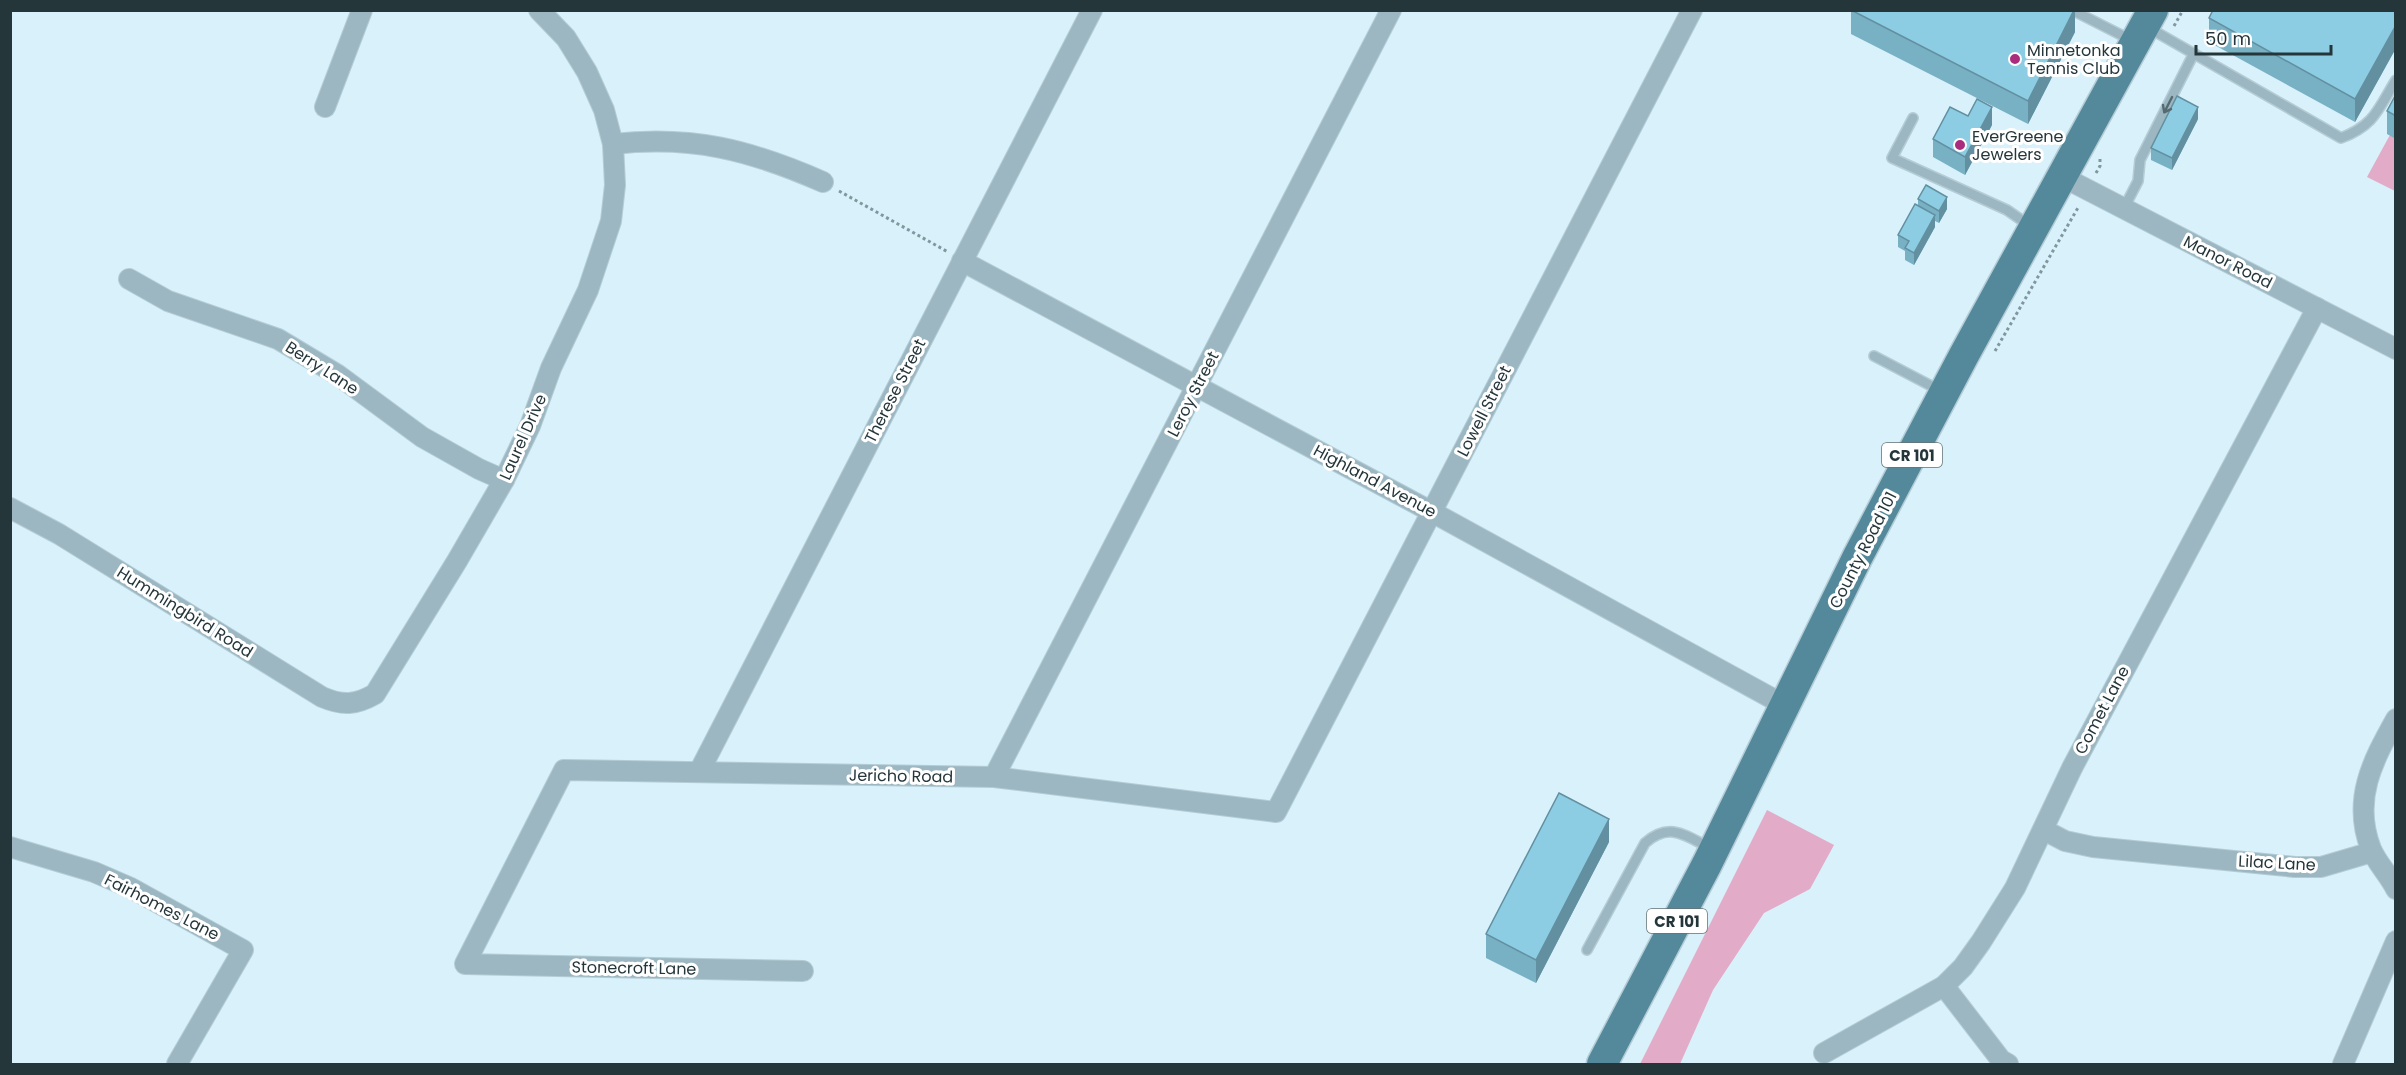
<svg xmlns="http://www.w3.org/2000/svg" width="2406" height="1075" viewBox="0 0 2406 1075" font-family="Poppins,sans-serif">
<rect width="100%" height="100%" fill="#d8f1fb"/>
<g fill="#e2acc8">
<path d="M2391 133 2395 136V191L2367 177Z"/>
<path d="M1767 810 1834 845 1810 889 1764 913 1713 990 1680 1064H1640Z"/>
</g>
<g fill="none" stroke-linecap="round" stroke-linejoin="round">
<defs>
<g id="lane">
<path d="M2072 10 2133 41"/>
<path d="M2149 28 2341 138C2375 125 2378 109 2396 80"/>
<path d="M1913 118 1892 158 2007 210 2030 226"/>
<path d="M2124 208 2138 181 2140 160 2194 53"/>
<path d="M1874 356 1941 391"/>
<path d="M1587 950 1645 843C1670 821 1686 836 1712 849"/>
</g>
<g id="street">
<path d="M325 107 362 10"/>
<path d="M613 144C692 135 750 150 823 182"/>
<path d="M2061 176 2396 349"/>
<path d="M962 261 1432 512 1786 706"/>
<path d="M129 279 168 301 278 339 338 375 422 437 479 469 504 480"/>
<path d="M10 508 59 534 322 697C343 706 356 705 375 694L457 561 504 480 530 426 551 368 588 290 611 221 615 185 613 144 604 110 587 72 566 38 539 10"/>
<path d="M2396 719C2372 762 2352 800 2371 849 2377 863 2389 875 2396 889"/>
<path d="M699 772 1092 10"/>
<path d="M994 777 1391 10"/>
<path d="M2044 830 2065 841 2093 847 2295 867H2321L2372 852"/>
<path d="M10 847 94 872 131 888 243 950 177 1064"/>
<path d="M803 971 465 964 564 770 994 777 1276 812 1692 10"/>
<path d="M1944 986 2001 1060 2008 1064"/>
<path d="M1824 1053 1944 986 1963 967 1981 942 2015 888 2072 768 2317 308"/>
<path d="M2343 1064 2396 941"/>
</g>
<path id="primary" d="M1602 1064 1707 864 1857 558 1964 355 2153 10"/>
</defs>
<use href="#lane" stroke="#b4ccd5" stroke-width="12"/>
<use href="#street" stroke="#b4ccd5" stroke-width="22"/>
<use href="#primary" stroke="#b4ccd5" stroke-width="33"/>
<g stroke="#81979e" stroke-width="3" stroke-dasharray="3 3" stroke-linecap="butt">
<path d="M2174 26 2183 10"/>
<path d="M2096 173 2100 166V157"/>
<path d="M839 191 948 252"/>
<path d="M1995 351 2079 206"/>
</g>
<use href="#lane" stroke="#9cb7c1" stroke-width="9"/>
<use href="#street" stroke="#9cb7c1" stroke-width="20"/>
<use href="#primary" stroke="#54899b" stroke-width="30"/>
</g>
<g fill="#78b0c4">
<path d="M1851 10H2075V32L2028 124 1851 34Z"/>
<path d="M2396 10V48L2355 122 2209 42V18Z"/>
<path d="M2396 94V139L2387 134V111Z"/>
<path d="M2198 119 2172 170 2151 160V148Z"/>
<path d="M1992 125 1965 175 1933 157V139Z"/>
<path d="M1918 199 1947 209 1939 223 1935 221V227L1914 265 1905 260V251L1898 247V235L1918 206Z"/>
<path d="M1609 842 1536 983 1486 958V934Z"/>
</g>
<g fill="#6290a0">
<path d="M2074 10H2075V32L2028 124V101Z"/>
<path d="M2396 25V48L2355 122V99Z"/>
<path d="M1992 107V125L1965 175V157Z"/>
<path d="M2198 107V119L2172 170V158Z"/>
<path d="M1947 197V209L1939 223V211Z"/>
<path d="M1935 215V227L1914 265V253Z"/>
<path d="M1609 819V842L1536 983V960Z"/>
</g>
<g fill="#8ccde4" stroke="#6290a0" stroke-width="1.5">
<path d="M1851 10H2074L2028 101Z"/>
<path d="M2213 10H2396V25L2355 99 2209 18Z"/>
<path d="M2396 94V116L2387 111Z"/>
<path d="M2177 96 2198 107 2172 158 2151 148Z"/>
<path d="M1977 99 1992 107 1965 157 1933 139 1950 107 1968 116Z"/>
<path d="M1926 185 1947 197 1939 211 1918 199Z"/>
<path d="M1915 204 1935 215 1914 253 1905 248 1909 241 1898 235Z"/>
<path d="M1559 793 1609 819 1536 960 1486 934Z"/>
</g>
<defs><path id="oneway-shaft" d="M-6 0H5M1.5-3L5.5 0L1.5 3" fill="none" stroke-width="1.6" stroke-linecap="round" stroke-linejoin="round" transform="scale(1.5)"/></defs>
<use stroke="#556a71" href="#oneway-shaft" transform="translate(2168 105) rotate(117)"/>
<g fill="#aa2d7d" stroke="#fff" stroke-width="2">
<circle cx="2015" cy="59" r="6"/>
<circle cx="1960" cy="145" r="6"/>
</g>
<g text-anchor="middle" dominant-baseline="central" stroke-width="6" stroke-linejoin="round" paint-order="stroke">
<g fill="#fff" stroke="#667276" stroke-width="1.5">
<rect x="1882" y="443" width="60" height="24" rx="4.5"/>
<rect x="1647" y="909" width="60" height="24" rx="4.5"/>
</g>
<g font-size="15" font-weight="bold" fill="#25363b">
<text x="1912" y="455">CR 101</text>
<text x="1677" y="921">CR 101</text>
</g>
<g font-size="16" fill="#25363b" stroke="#fff" text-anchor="start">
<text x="2027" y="50">Minnetonka<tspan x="2027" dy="18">Tennis Club</tspan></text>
<text x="1972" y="136">EverGreene<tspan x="1972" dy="18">Jewelers</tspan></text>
</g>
<g font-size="16" fill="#25363b" stroke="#fff">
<text transform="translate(2228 262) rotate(27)">Manor Road</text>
<text transform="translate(322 368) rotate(33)">Berry Lane</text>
<text transform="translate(895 391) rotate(-63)">Therese Street</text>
<text transform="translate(1193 394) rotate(-63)">Leroy Street</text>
<text transform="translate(1484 411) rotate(-63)">Lowell Street</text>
<text transform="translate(523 437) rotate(-66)">Laurel Drive</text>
<text transform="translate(1375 481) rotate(28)">Highland Avenue</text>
<text transform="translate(1863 550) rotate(-63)">County Road 101</text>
<text transform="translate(185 612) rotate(32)">Hummingbird Road</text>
<text transform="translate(2102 710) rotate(-62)">Comet Lane</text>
<text transform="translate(901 776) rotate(1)">Jericho Road</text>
<text transform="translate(2277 863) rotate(3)">Lilac Lane</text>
<text transform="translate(162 907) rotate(27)">Fairhomes Lane</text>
<text transform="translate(634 968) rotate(1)">Stonecroft Lane</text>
</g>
</g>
<rect width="2406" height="1075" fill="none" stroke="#25363b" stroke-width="24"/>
<path d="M2196 45v9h135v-9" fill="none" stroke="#25363b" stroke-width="3"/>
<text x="2205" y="45" font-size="18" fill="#25363b" stroke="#ffffff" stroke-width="4.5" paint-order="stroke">50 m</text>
</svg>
